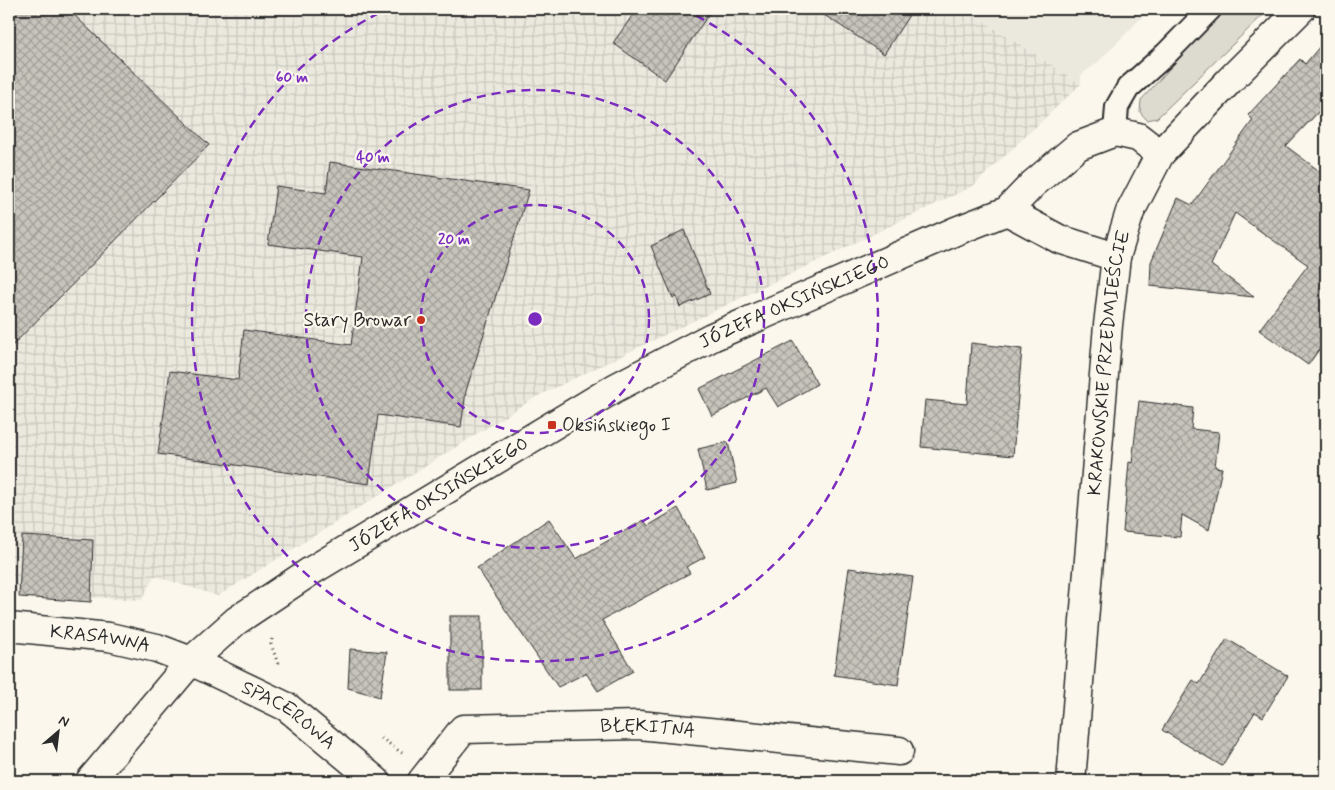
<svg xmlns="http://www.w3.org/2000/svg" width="1335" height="790" viewBox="0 0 1335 790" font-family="Mynerve,sans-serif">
<defs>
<pattern id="industrial-grid" width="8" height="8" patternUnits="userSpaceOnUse" patternTransform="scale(1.25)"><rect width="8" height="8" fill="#ebe8de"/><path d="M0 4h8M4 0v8" fill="none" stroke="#cac7bf"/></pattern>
<pattern id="building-cross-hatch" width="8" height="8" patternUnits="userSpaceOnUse" patternTransform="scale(1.25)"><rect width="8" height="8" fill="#c7c4bc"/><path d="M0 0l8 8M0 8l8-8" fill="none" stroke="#a29f99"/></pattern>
</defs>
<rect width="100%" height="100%" fill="#fbf7ec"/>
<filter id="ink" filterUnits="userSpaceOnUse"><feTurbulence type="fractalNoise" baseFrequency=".02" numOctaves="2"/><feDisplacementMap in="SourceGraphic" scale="10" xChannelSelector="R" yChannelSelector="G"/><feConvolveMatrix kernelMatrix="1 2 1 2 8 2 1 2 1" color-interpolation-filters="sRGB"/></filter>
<g filter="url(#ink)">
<path fill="#ebe8de" d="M965 9H1150L1097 63 1081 75V84Z"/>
<path fill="url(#industrial-grid)" d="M9 9H965L1081 84 973 186 536 397 218 596 154 576 142 600 9 593Z"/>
<path fill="#dddad0" stroke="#84827e" d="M1224 9H1269L1157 118 1147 120 1140 112 1141 100Z"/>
<g fill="url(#building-cross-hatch)" stroke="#2b2b2b">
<path d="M9 9H68L209 145 9 349Z"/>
<path d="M637 9H712L665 80 613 43Z"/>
<path d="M815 9H913L884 54Z"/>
<path d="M1326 39V104L1286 146 1326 176V340L1308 365 1259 330 1308 265 1235 213 1211 265 1254 297 1150 286 1151 262 1178 198 1192 205 1253 120 1248 115 1300 59 1305 64Z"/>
<path d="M330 162 529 190 466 391 461 427 378 415 369 484 158 454 170 371 238 380 244 330 351 345 363 257 268 244 276 186 326 193Z"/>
<path d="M684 230 710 294 680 307 676 296 673 298 651 246Z"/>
<path d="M793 341 817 384 778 407 766 388 712 416 699 389Z"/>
<path d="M971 343 1022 349 1013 456 921 447 925 400 967 404Z"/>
<path d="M1139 401 1193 408 1191 429 1219 432 1215 467 1222 468 1209 530 1182 515 1180 537 1123 532 1129 462 1132 463Z"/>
<path d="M728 442 737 483 707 490 698 449Z"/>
<path d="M678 508 705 557 686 567 690 573 602 620 633 671 598 691 586 673 558 687 477 568 549 519 576 559 644 520 648 526Z"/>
<path d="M22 536 93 540 91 602 19 597Z"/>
<path d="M849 568 913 577 898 685 834 675Z"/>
<rect x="450" y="616" width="32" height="74"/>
<path d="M1227 639 1288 676 1263 717 1255 712 1222 766 1162 730 1193 680 1199 684Z"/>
<path d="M350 649 387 652 380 697 348 688Z"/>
</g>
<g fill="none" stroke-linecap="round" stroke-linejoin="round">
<defs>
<path id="service" d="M1115 132 1117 107 1128 88 1166 54 1210 9"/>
<g id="minor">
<path d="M1007 211 1059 239 1116 257"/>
<path id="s1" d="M9 627 109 637 157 648 191 661 287 707 376 781"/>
<path id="s2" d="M90 781 191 661 236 621 311 571 615 388 712 337 956 231 1007 211 1033 184 1078 146 1115 132 1138 137 1160 154"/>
<path id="s3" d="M422 781 463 729 639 725 899 751"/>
</g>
<g id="tertiary">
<path id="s4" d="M1071 781 1108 325 1116 257 1130 212 1160 154 1229 81 1301 9"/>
</g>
</defs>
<use href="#service" stroke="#2b2b2b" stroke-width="26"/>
<use href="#minor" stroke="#2b2b2b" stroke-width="31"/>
<use href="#tertiary" stroke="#2b2b2b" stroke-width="31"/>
<g stroke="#2b2b2b" stroke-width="3" stroke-dasharray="1 4" stroke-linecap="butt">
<path d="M272 639 271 644 278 664"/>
<path d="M381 738 402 753"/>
</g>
<use href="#service" stroke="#fbf7ec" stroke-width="22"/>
<use href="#minor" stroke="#fbf7ec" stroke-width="28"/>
<use href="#tertiary" stroke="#fbf7ec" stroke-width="28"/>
</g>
</g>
<g fill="none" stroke="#7b2cbf" stroke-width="2.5" stroke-dasharray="9 6">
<circle cx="535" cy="319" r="114"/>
<circle cx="535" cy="319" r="229"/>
<path d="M683 9A343 343 0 1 1 387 9"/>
</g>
<g fill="#c8321e" stroke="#fbf7ec" stroke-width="2">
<circle cx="421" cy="320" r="5"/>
<rect x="547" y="420" width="10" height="10" rx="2.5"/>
</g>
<g text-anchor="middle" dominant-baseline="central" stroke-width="4.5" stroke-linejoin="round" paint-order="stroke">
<g font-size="19" fill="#2b2b2b" stroke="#fbf7ec">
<text stroke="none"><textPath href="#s2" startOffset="861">JÓZEFA OKSIŃSKIEGO</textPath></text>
<text stroke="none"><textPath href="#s4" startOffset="420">KRAKOWSKIE PRZEDMIEŚCIE</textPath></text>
<text stroke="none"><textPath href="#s2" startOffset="456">JÓZEFA OKSIŃSKIEGO</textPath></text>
<text stroke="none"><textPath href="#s1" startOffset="92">KRASAWNA</textPath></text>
<text stroke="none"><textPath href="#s1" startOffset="298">SPACEROWA</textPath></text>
<text stroke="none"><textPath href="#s3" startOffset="251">BŁĘKITNA</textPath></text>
</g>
<g font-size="19" fill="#2b2b2b" stroke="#fbf7ec" text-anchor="end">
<text x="411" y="320">Stary Browar</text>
<text x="562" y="425" text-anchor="start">Oksińskiego I</text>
</g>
</g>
<circle cx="535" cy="319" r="8" fill="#7b2cbf" stroke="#fbf7ec" stroke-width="2.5"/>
<g font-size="15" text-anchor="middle" font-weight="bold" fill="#7b2cbf" stroke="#fbf7ec" stroke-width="4.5" stroke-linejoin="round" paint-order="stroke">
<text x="292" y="82">60 m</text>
<text x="373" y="162">40 m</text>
<text x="454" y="244">20 m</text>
</g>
<rect width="1335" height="790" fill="none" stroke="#fbf7ec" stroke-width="30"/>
<rect x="15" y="15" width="1305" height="760" fill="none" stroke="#2b2b2b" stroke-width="2" filter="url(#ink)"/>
<g transform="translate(58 732) rotate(28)" stroke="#fbf7ec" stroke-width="4" paint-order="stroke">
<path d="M0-4L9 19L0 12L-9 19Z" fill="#2b2b2b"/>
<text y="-8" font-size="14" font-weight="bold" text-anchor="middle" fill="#2b2b2b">N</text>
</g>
</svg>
